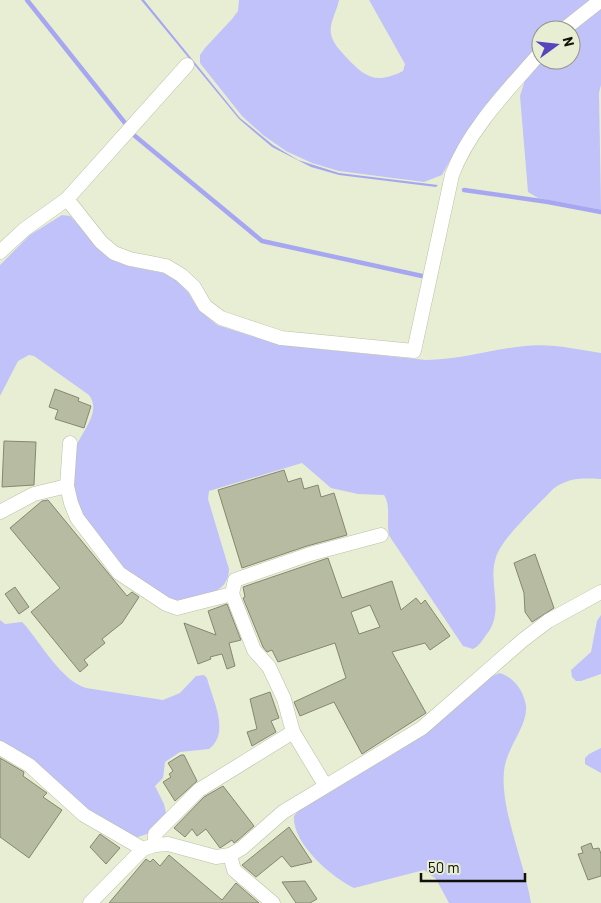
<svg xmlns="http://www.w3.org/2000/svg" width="601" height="903" viewBox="0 0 601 903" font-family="Barlow,sans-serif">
<rect width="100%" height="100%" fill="#e8eed3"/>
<g fill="#c0c2f9">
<path d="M239 0H339C337 11 329 23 331 34 333 44 340 50 346 57 365 77 375 85 403 71L405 64 369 0H591L554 30H541V43L463 137 442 175 424 182 339 171 312 163 286 151 263 135 242 116 200 63V55L205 48 232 19 238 11Z"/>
<path d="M601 8V85L599 93 601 210 538 198 528 192 520 96 525 80 542 60H571V32Z"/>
<path d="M62 215 70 216 75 221 96 247 110 259 128 266 163 273 177 280 188 292 199 310 217 325 280 345 426 360C460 360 492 349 525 346 550 343 576 349 601 353V479C582 478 569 477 553 489 538 505 502 538 496 557 487 584 506 611 486 635 482 641 479 646 473 649L463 646 390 537C385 524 392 507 384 495L358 494 331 488 302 463 209 491 208 499 229 569C229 581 222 590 210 593 201 596 186 603 177 602 167 602 130 576 122 568 108 554 94 534 83 517 73 500 70 465 76 447 82 431 102 412 89 395L34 356 29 355 18 361 0 396V265L30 235Z"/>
<path d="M601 615V674L581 681H576L572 677 571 670 591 652 597 621Z"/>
<path d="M0 620 5 624 22 622 25 625C41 644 62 681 86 688L163 700 180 693 196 676 204 675 207 678C212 699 231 732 209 749L180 752 165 762 163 778 155 786 164 804 166 813 147 834 135 838 86 811 0 743Z"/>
<path d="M499 673C513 676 524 691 526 706 528 726 506 748 504 771 500 809 525 864 531 903H449L436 879 424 870 354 888C331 877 292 843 294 816 314 791 357 776 385 759 423 736 457 707 491 677Z"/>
<path d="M601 748V773L585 764V758L589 754Z"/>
</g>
<path fill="#a6a7f0" d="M141 0H144L240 118 273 145 298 160 339 173 438 185 436 187 339 175 311 167 272 147 239 119Z"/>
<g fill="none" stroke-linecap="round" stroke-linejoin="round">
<g stroke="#a6a7f0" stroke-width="4.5">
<path d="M27 0 125 123"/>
<path d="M135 136 262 241 422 276"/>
<path d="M464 190 548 202 601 212"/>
</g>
</g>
<g fill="#b6bba1" stroke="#83886f" fill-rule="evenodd">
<path d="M55 389 79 398 78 401 91 406 84 428 55 419 58 410 49 407Z"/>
<path d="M4 441 36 442 34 485 2 487Z"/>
<path d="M284 470 288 482 301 478 304 489 318 485 321 497 334 493 347 535 307 546 242 568 218 490Z"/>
<path d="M48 500 127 596 132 592 139 597 122 623 102 639 105 643 84 660 88 665 80 672 31 612 60 588 10 528 42 501Z"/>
<path d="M535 554 554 608 532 622 525 612 524 593 514 563Z"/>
<path d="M328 558 342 598 392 581 401 610 416 598 421 604 425 600 450 636 430 650 425 643 392 652 426 713 362 754 334 702 300 716 294 702 346 678 335 643 278 662 272 650 267 652 263 647 243 598 245 597 243 587ZM370 605 380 627 359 634 351 612Z"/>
<path d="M15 587 29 607 19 614 5 594Z"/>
<path d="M227 604 241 640 229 643 235 666 227 669 222 654 210 657 211 659 198 664 184 623 216 635 208 611Z"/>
<path d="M270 692 279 718 271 721 276 732 252 746 247 732 257 729 250 699Z"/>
<path d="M181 755H184L197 781 175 801 163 782 171 777 169 774 173 771 168 763Z"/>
<path d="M0 758 24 772 23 776 47 793 43 797 62 810 29 858 0 837Z"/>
<path d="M223 786 254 826 238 840 234 843 232 840 220 848 206 829 197 836 192 829 185 837 174 828 204 797Z"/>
<path d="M289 827 312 862 291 867 282 856 256 877 242 865Z"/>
<path d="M100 834 120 848 106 864 90 847Z"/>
<path d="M591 843 593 849 599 848 601 854V876L588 880 578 854 583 853 581 847Z"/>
<path d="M169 855 222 900 236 883 259 903H109L146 859 150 862 153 859 160 866Z"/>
<path d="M305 881 317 899 310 903H296L282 882Z"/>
</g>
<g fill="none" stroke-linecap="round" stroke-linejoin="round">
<defs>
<g id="minor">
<path d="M563 30 601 0"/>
<path d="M67 199 101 242 114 253 130 259 166 266 181 275 194 287 205 306 221 318 281 338 414 351 452 175C469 129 509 89 541 52"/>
<path d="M0 252 25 229 67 199 187 65"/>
<path d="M70 443 67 486 71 503 77 518 119 573 166 604 177 608 232 594 254 650 269 667 284 699 293 732 325 785"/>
<path d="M0 512 34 494 67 486"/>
<path d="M232 594 235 580 310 554 381 535"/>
<path d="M0 748 29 765 84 815 143 849"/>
<path d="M155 845V834L199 790 293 732"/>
<path d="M230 855 234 870 273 903"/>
<path d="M90 903 143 849 155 845 168 844 216 857 230 855 242 848 283 812 422 728 523 640 548 621 601 592"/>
</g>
</defs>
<use href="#minor" stroke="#babfa6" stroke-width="15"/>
<use href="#minor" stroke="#fff" stroke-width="14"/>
</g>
<g transform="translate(556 45) rotate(75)"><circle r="24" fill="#e8eed3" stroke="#929682"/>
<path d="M0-4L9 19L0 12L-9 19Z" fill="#5546be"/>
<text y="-8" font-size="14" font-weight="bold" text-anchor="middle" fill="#101209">N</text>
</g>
<path d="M421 873v8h104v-8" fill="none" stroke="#101209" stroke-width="2.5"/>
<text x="428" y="873" font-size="15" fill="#101209" stroke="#e8eed3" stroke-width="4" paint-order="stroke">50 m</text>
</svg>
